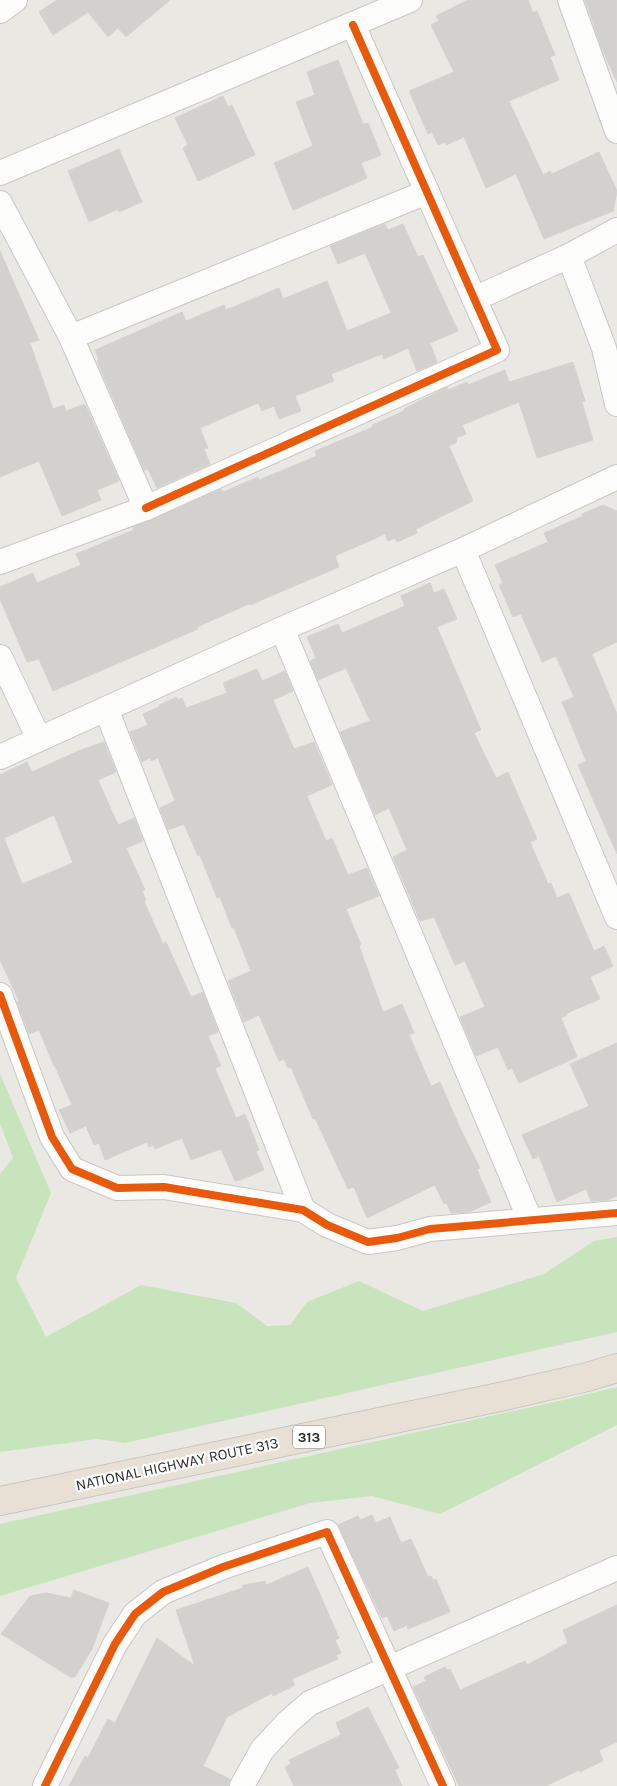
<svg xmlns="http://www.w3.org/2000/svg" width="617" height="1786" viewBox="0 0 617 1786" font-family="Karla,sans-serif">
<rect width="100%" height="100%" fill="#eae8e2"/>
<g fill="#c7e4bd">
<path d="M0 1074 51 1193 16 1278 46 1337 141 1285 236 1303 267 1326 290 1325 307 1302 359 1281 423 1311 544 1274 594 1241 617 1237V1332L125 1443 97 1439 0 1452V1174L13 1158 0 1123Z"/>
<path d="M617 1387V1425L440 1514 372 1496 310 1503 0 1596V1524L568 1399Z"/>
</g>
<g fill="#d3d1cd" stroke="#d5d3ce" fill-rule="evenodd">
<path d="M57 0H170L126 37 118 28 108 37 88 12 53 35 39 12Z"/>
<path d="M468 0H528L533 13 537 11 555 55 550 57 559 80 509 101 543 175 550 171 552 174 599 152 617 191 613 211 544 239 516 174 486 188 464 137 446 145 445 142 438 145 432 132 428 134 409 91 454 72 431 25 439 21 436 16Z"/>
<path d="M585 0H617V82L602 49Z"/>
<path d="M338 60 363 124 368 123 381 155 361 163 367 178 293 210 274 163 313 146 296 102 315 95 307 72Z"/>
<path d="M223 96 228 107 232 105 255 155 198 181 183 148 188 145 175 118Z"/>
<path d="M119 149 142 202 119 212 118 209 89 222 68 171Z"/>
<path d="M385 224 388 230 403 224 418 257 423 255 458 331 430 343 437 362 417 371 408 348 384 359 382 354 331 374 334 381 295 396 301 411 279 419 274 406 262 411 258 403 200 428 208 448 204 449 210 464 157 488 148 469 144 470 97 361 99 360 95 350 182 312 186 321 224 305 226 310 279 288 283 299 327 281 347 331 391 313 365 253 338 264 330 246Z"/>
<path d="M0 251 39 340 30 343 53 409 64 405 66 411 85 404 119 481 97 490 101 500 62 516 39 461 0 477Z"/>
<path d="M573 362 585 401 582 402 593 440 537 458 519 402 462 425 466 434 456 438 457 442 449 446 473 501 416 529 417 533 397 542 395 538 388 541 385 534 335 556 339 567 250 605 249 604 197 627 198 629 53 691 39 659 27 662 0 599V587L33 573 37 583 81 565 76 554 134 530 133 527 221 489 223 492 258 477 259 480 317 456 315 451 373 427 372 425 404 411V409L447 387 448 390 467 382 468 385 505 370 509 382Z"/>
<path d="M603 505 617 511V642L592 654 617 714V854L578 765 586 761 562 702 574 697 556 656 542 662 521 614 513 617 499 585 503 583 495 565 548 542 544 533 583 516 582 514Z"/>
<path d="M430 583 434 593 444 589 457 619 437 627 481 730 474 733 496 778 508 772 537 839 530 842 548 884 551 883 557 898 569 893 594 951 604 946 613 966 590 977 600 999 567 1013V1015L561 1018 577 1057 519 1083 512 1068 508 1070 498 1047 476 1056 460 1017 485 1007 465 961 455 965 434 917 420 921 393 857 407 850 389 808 375 815 340 732 370 721 346 668 318 680 310 661 316 658 307 637 338 624 342 633 405 606 401 596Z"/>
<path d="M257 669 262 681 285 671 293 691 273 700 294 749 314 742 332 785 307 796 326 841 332 838 348 875 367 868 379 896 346 909 361 945 359 946 383 1012 402 1004 414 1033 409 1035 431 1086 440 1082 460 1128 480 1168 477 1170 491 1202 469 1212 451 1213 447 1203 444 1204 435 1185 367 1218 354 1187 348 1189 315 1118 313 1119 291 1067 288 1068 284 1059 279 1061 259 1015 244 1022 228 981 251 971 234 928H232L220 897 217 898 200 855 198 856 184 824 168 830 160 808 175 801 158 758 151 761 150 758 142 762 130 732 148 725 143 714 159 707V705L177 697 178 700 182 698 186 708 227 693 223 683Z"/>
<path d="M104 742 116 772 98 780 118 825 134 818 143 841 126 848 145 890 142 891 146 900 144 901 163 944 166 942 191 997 203 992 218 1032 208 1036 221 1066 215 1068 236 1118 245 1114 259 1150 256 1151 264 1170 240 1180 235 1181 221 1149 191 1160 182 1138 155 1149 154 1145 149 1147 147 1142 105 1160 99 1143 94 1145 86 1126 70 1133 59 1110 72 1105 55 1066H54L39 1030 29 1034 17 1002 19 1001 0 960V775L27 762 32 772 78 751ZM54 815 73 863 22 884 4 838Z"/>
<path d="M617 1043V1196L608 1200 591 1201 586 1189 557 1202 539 1156 533 1159 522 1135 589 1106 570 1064Z"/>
<path d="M372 1515 376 1523 390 1517 401 1543 411 1539 428 1577 431 1576 433 1580 436 1579 450 1612 408 1629 407 1625 394 1631 387 1616 382 1618 338 1525 358 1516 360 1520Z"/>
<path d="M308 1567 339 1638 335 1640 341 1653 336 1655 338 1659 292 1679 295 1685 273 1696 272 1693 227 1717 203 1766 230 1779 228 1786H69L85 1756 88 1758 108 1719 115 1723 157 1638 195 1666 176 1610 243 1588V1585L265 1581 266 1585Z"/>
<path d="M74 1590 109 1603 92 1649 75 1677 73 1676 72 1678 1 1634 30 1596 46 1593 71 1598Z"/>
<path d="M617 1605V1742L599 1750 603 1761 580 1772 579 1770 546 1786H459L413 1687 426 1681 424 1677 445 1667 447 1670 450 1669 460 1690 525 1661 527 1665 568 1643 563 1630Z"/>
<path d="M368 1707 399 1768 395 1770 402 1786H294L285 1767 291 1764 289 1760 341 1735 336 1723Z"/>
</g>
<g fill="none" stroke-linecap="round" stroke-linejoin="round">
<defs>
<g id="street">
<path d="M570 0 617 131"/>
<path d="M0 11 15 0"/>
<path d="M0 173 410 0"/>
<path d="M0 203 71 337 146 508 0 562"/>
<path d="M569 256 604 348 617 404"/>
<path d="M474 299 569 256 617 230"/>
<path d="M71 337 427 192"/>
<path d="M146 508 497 350 353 25"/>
<path d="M463 550 617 917"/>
<path d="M282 629 530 1220"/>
<path d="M0 657 39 739"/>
<path d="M106 709 303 1210"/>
<path d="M0 757 282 629 463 550 617 477"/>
<path d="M0 995 52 1137 72 1169 117 1188 164 1187 303 1210 327 1225 368 1242 397 1238 430 1229 617 1213"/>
<path d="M45 1786 115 1644 135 1614 163 1592 223 1567 327 1532 443 1786"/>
<path d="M242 1786 262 1750 288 1722 310 1703 617 1568"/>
</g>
<path id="highway" d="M0 1501 495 1398 587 1377 617 1368"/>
</defs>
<use href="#street" stroke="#c7c7c7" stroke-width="26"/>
<use href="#highway" stroke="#c6c5c2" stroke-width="30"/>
<use href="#street" stroke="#fcfcfb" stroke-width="24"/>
<use href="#highway" stroke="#e8e0d5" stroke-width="28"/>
<defs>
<g id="cycleway">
<path d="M146 508 497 350 353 25"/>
<path d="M0 995 52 1137 72 1169 117 1188 164 1187 303 1210 327 1225 368 1242 397 1238 430 1229 617 1213"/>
<path d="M45 1786 115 1644 135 1614 163 1592 223 1567 327 1532 443 1786"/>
</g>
</defs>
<use href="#cycleway" stroke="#fff" stroke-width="11"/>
<use href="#cycleway" stroke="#e8590c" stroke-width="8"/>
</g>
<g text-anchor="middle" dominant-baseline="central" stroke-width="4.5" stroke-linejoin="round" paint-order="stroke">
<rect fill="#fff" stroke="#6b6b6b" stroke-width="1" x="293" y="1425.5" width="32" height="23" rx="4"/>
<g font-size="14" font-weight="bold" fill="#2c2c2c">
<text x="309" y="1437">313</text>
</g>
<g font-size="15" fill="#2c2c2c" stroke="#fff">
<text transform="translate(177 1464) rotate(-12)">NATIONAL HIGHWAY ROUTE 313</text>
</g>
</g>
</svg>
